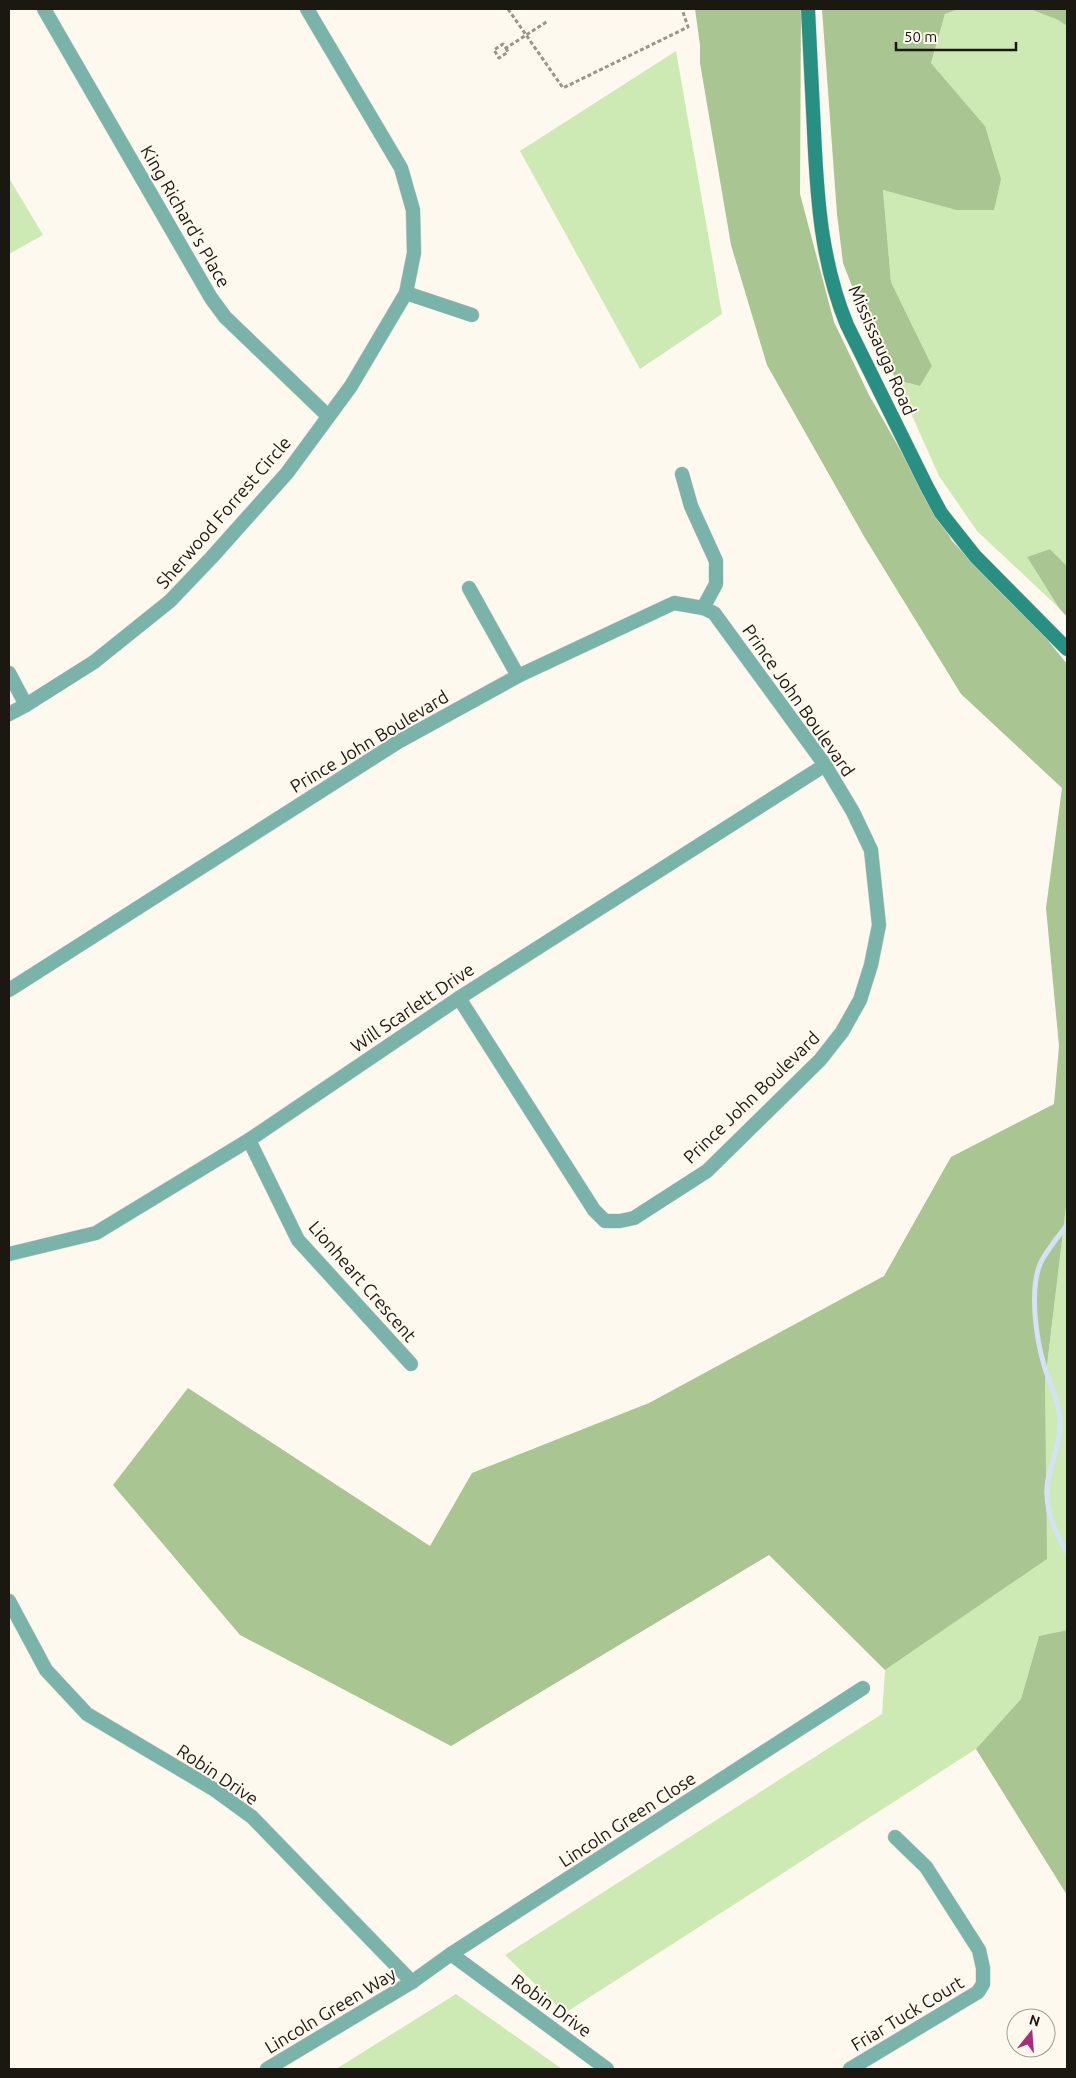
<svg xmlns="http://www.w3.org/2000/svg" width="1076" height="2078" viewBox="0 0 1076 2078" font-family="Ubuntu,sans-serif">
<rect width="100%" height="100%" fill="#fef9ee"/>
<g fill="#cdeab5">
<path d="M959 9H1030L1058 20 1067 26V566L1050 549 1027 557 1059 608 977 531 939 476 896 380 920 386 932 366 891 282 883 190 956 210 985 126 931 63 945 14Z"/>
<path d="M676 51 722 314 640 369 520 151Z"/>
<path d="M9 178 43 235 9 254Z"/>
<path d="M1067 1206V1630L1039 1636 1021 1699 976 1749 565 2013 505 1955 882 1714 885 1670 1046 1559 1045 1382 1066 1207Z"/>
<path d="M456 1994 562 2069H336Z"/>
</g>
<g fill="#a9c591">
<path d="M695 9H801L800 194 834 322 869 395 952 541 1046 638 1067 664V1206L1066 1207 1045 1382 1047 1559 885 1670 769 1555 451 1746 240 1635 113 1485 188 1388 430 1546 472 1473 649 1403 884 1276 951 1157 1054 1104 1059 1046 1046 908 1062 788 961 694 865 538 767 365 731 245 700 63V45Z"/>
<path d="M822 9H959L945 14 931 63 985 126 1001 179 994 210H956L883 190 891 282 932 366 920 386 896 380 855 294 843 263 837 214Z"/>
<path d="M1030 9H1067V26L1058 20Z"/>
<path d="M1050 549 1067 566V617L1059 608 1027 557Z"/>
<path d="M1067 1630V1895L976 1749 1021 1699 1039 1636Z"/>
</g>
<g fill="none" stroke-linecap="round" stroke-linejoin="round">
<path stroke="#d5e1f6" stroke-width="5" d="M1067 1225C1059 1236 1043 1254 1039 1267 1030 1293 1036 1338 1044 1365 1049 1383 1061 1404 1060 1424 1060 1445 1052 1460 1048 1479 1043 1505 1054 1531 1067 1552"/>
<defs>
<g id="minor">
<path d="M44 9 211 298 225 317 328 416"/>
<path d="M406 293 472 315"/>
<path d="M682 474 691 506 716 561V584L703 608"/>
<path d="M469 588 518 676"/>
<path d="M9 673 26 705"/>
<path d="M9 714 26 705 94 662 170 601 212 557 287 473 351 386 406 293 414 253 413 210 401 168 307 9"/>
<path d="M9 990 398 742 518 676 674 603 703 608 714 613 825 765 853 812 871 850 879 925 871 965 860 1000 842 1032 820 1060 707 1171 634 1218 620 1221H605L594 1210 459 998"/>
<path d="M249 1140 298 1240 411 1364"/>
<path d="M9 1254 96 1233 249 1140 459 998 825 765"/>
<path d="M9 1601 46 1670 87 1714 215 1790 252 1817 412 1982"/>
<path d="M451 1954 607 2069"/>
<path d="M267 2069 412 1982 451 1954 863 1688"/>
<path d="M850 2069 978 1992 983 1984V1968L979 1950 926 1867 895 1837"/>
</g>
<path id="secondary" d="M808 9C810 49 812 90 814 131 817 198 821 262 847 325L926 485 941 513 975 556 1067 649"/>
</defs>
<use href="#minor" stroke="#dad5cb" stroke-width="15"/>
<use href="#secondary" stroke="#dad5cb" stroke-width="15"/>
<g stroke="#99958c" stroke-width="3" stroke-dasharray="4 2.5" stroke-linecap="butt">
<path d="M508 9 563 88 688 27 682 9"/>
<path d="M506 48 508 52 499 58 494 50 503 44 506 48 548 21"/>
</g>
<use href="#minor" stroke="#79b3aa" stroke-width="14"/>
<use href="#secondary" stroke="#288f83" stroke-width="14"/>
</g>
<g text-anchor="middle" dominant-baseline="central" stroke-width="4" stroke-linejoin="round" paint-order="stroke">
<g font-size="18" fill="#1b1812" stroke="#fef9ee">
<text transform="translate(186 216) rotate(60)">King Richard's Place</text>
<text transform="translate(883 350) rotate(66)">Mississauga Road</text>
<text transform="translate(223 512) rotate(-49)">Sherwood Forrest Circle</text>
<text transform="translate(799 700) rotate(55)">Prince John Boulevard</text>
<text transform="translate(369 741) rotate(-31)">Prince John Boulevard</text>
<text transform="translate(412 1007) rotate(-34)">Will Scarlett Drive</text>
<text transform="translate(751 1097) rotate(-44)">Prince John Boulevard</text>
<text transform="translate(363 1281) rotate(49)">Lionheart Crescent</text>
<text transform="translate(218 1774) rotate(34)">Robin Drive</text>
<text transform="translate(627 1819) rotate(-33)">Lincoln Green Close</text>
<text transform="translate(552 2005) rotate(36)">Robin Drive</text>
<text transform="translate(330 2010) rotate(-31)">Lincoln Green Way</text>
<text transform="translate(907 2013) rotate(-31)">Friar Tuck Court</text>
</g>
</g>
<rect width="1076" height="2078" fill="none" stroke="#1b1812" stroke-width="20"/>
<g transform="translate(1031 2033) rotate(17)"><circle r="24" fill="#fef9ee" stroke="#a39f96"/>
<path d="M0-4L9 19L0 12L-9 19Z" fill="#a92b7c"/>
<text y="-8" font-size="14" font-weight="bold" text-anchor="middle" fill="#1b1812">N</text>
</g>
<path d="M896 42v8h120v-8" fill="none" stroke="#1b1812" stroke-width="2.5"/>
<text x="904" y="42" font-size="15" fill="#1b1812" stroke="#fef9ee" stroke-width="4" paint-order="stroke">50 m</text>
</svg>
